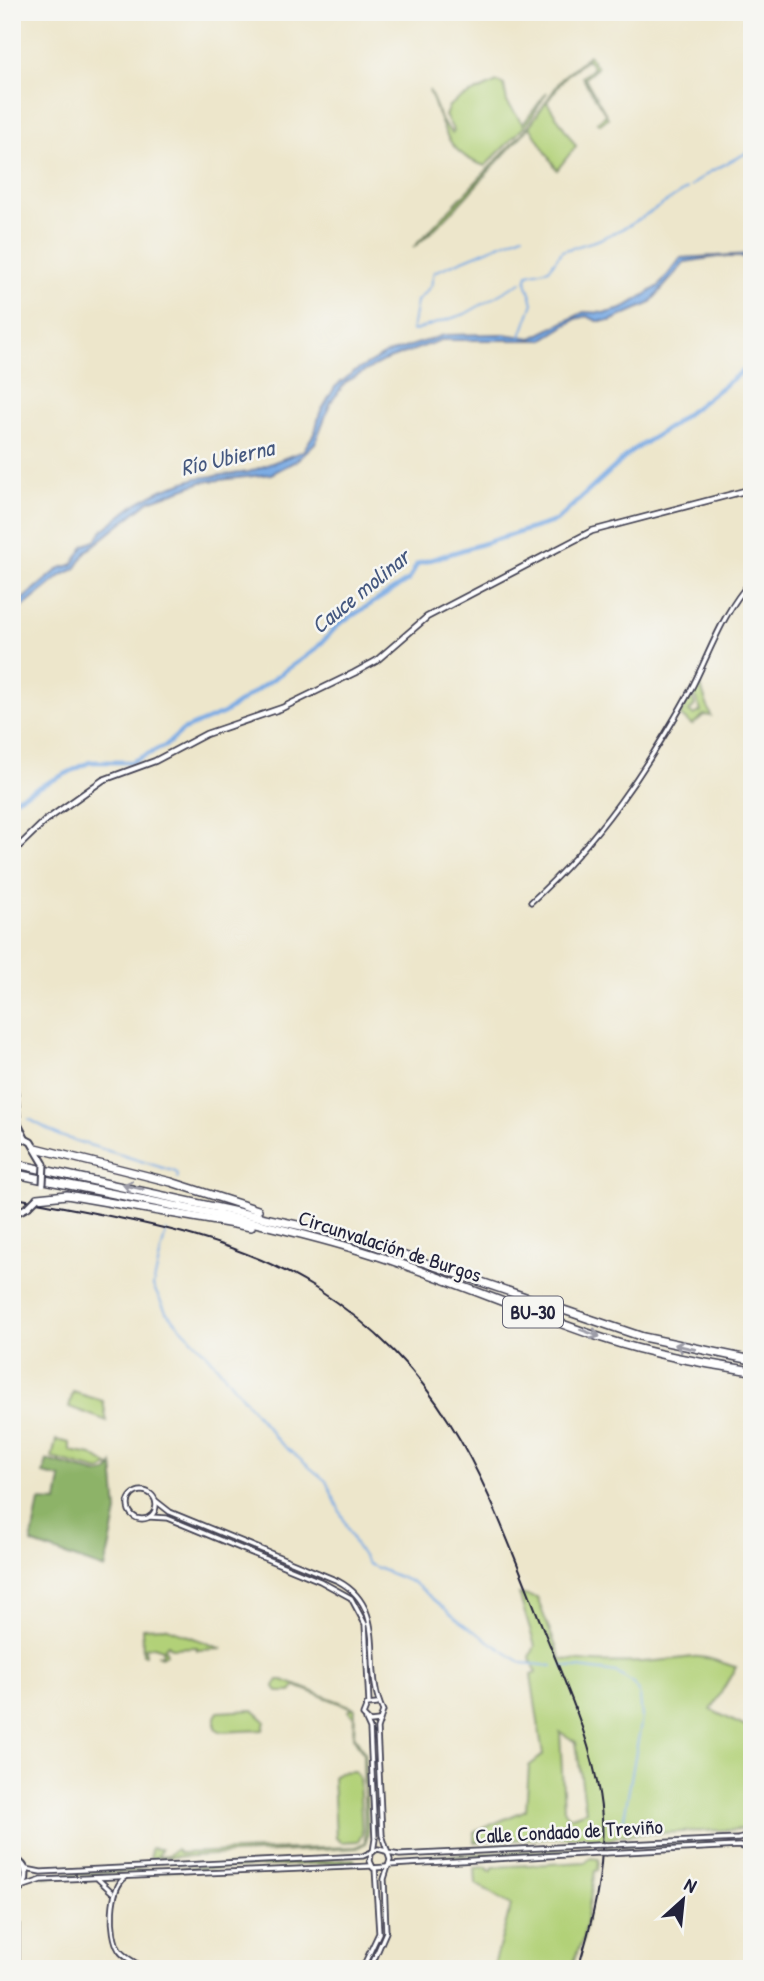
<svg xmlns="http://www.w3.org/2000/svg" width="764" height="1981" viewBox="0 0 764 1981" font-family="'Patrick Hand',sans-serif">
<rect width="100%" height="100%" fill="#f6f6f2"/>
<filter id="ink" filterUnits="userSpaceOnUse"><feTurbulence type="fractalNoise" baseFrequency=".0143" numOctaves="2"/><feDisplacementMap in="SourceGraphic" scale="14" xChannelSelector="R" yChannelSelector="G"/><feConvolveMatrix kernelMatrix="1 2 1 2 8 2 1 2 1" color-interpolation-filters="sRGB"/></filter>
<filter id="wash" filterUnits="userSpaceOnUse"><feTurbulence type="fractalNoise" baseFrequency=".00686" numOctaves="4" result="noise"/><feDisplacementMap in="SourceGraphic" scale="28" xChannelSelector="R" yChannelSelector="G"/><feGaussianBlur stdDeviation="1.57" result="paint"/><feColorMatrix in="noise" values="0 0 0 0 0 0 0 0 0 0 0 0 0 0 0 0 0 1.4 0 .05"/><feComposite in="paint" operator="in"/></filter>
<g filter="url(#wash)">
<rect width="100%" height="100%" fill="#ede6cb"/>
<g fill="#b2d178" stroke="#6a7a5a" stroke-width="2" fill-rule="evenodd">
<path d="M589 55 597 68 585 78 608 118 600 124 597 122 606 115 582 77 593 68 587 59 566 76 547 102 576 146 557 170 530 127C491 166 456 213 413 248L530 125 563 77Z"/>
<path d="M497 82 504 85 507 102 523 124 547 92 529 122 485 166C444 153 443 124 429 90L442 122 452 133 454 131 445 116 449 106 459 99Z"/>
<path d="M699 681 711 716 704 715 692 725 680 715 691 695 695 705 689 712 694 715 701 711 693 692Z"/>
<path d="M73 1392 103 1401 107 1421 69 1407Z"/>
<path d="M56 1440 70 1443V1451L92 1455 109 1466 100 1471 52 1458Z"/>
<path d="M519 1594 537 1598 561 1659C607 1665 647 1663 693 1657 705 1655 724 1664 736 1667L711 1710 752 1730V1824L743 1829 620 1835C610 1841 596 1842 585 1836L474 1842V1832L526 1810 529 1766 543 1755 531 1675 536 1673 530 1657 535 1646ZM560 1732 576 1742 586 1811 569 1817 564 1810Z"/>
<path d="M165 1627 222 1649 197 1650V1647L172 1648 168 1644 165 1647 167 1654 161 1657 157 1655H162L163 1649 154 1646 145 1648 146 1655H143L142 1628Z"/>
<path d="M278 1680H283L355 1708 354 1735 364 1752 368 1834 365 1843 357 1848 150 1858 151 1848 161 1849 158 1856 169 1855 176 1849 180 1853 356 1847 365 1842 363 1753 353 1737 354 1717 348 1711 353 1708 296 1686 291 1692H279L274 1686Z"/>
<path d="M253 1710 265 1721 263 1730 220 1732 215 1729V1717L218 1712Z"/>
<path d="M354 1771 359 1777 362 1835 358 1841 341 1842 336 1838 333 1777 339 1772Z"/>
<path d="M737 1841 487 1856 407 1857Z"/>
<path d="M591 1858 599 1859 598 1870 595 1871 583 1939 570 1969H493L511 1905 476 1884 475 1868 488 1867V1870L492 1871 493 1867 585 1862Z"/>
<path d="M355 1859V1862L43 1877V1875Z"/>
</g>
<path fill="#8db368" stroke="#586a52" stroke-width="2" d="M47 1460 100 1474 108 1472 113 1464 117 1512 105 1569 31 1543 39 1501 57 1502 61 1478 43 1474Z"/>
<path fill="#79aae4" stroke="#4e6690" stroke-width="2" d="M752 254V257H717L685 262 649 304 610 321H597L587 316 576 319 542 340H441L383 361 346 382 331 402 315 443 296 461 271 474 202 482 149 501 87 551 75 569 62 575 12 616V608L60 568 72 565 85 545 95 541 104 529 137 503 161 490 197 478 249 472 303 451 315 432 320 413 335 387 354 372 386 354 444 335 503 334 532 338 584 312 606 313 622 309 659 286 681 258Z"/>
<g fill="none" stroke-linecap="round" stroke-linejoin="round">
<g stroke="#79aae4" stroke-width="2">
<path d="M691 186 708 173 752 150"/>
<path d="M521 282 465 314 412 331 417 301 431 286 434 272 523 235"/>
<path d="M520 339 533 303 526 282 528 274 549 269 562 251 598 240 630 225 687 189"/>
<path d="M29 1119 60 1136 173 1171 177 1173 178 1178"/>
<path d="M166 1231 153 1286 166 1312 209 1356 278 1441 326 1481 355 1544 368 1564 414 1583 462 1623 522 1663 553 1666"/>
<path d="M563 1666 617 1673 634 1684 640 1696 642 1718 623 1823"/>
</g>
<path stroke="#79aae4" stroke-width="4.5" d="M12 800 90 762H131L165 746 183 730 224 713 315 650 339 624 409 580 417 564 556 521 632 451 671 426 752 364"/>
</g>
</g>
<g filter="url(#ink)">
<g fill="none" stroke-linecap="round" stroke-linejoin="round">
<defs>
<g id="minor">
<path d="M531 902C597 842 647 769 690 691 710 653 722 613 752 580"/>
<circle cx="142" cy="1505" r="14"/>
<path d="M156 1501 170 1512 338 1581C391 1609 361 1668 383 1711L377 1729 382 1835 390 1860 384 1879 386 1932 370 1969"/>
<path d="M150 1517 167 1518 320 1581 351 1598 365 1624 369 1704"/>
<path d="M377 1704 367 1705 363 1715 370 1722 379 1721"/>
<path d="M366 1720 370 1729 375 1839 373 1852"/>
<path d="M606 1845 738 1839 752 1835"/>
<path d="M387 1853 400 1855 598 1845"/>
<path d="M606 1853 739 1846 752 1849"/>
<path d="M371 1854 370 1861 373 1868 387 1867"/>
<path d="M389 1865 598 1853"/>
<path d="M26 1869 41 1872 363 1856 378 1849 386 1851"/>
<path d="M126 1877C109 1887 109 1934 119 1950 125 1959 138 1964 147 1969"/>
<path d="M98 1879 112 1892"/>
<path d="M24 1886 42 1880 372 1866"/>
<path d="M362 1969 379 1933 375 1868"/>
<path d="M746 1969 752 1944"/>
</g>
<path id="tertiary" d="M12 853 45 821 103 780 155 761 206 734 282 708 354 673 376 661 427 617 592 531 752 489"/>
<g id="secondary">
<path d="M12 1065 18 1124 25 1138"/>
<path d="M12 1132 31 1142 44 1164"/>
<path d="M12 1215 28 1207"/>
<path d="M12 1858C30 1865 30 1882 16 1893"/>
<path d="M16 1969V1893"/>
</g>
<g id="motorway">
<path d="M36 1148 171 1182 258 1210"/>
<path d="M12 1163 343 1235 643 1337 752 1360"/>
<path d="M12 1173C135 1200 259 1218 378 1256 454 1281 527 1313 602 1338 650 1354 702 1363 752 1371"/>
<path d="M37 1198 67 1195 251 1227"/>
</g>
</defs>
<use href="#minor" stroke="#403f51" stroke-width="7"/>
<use href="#tertiary" stroke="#403f51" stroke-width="8"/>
<use href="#secondary" stroke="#403f51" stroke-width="9"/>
<use href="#motorway" stroke="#403f51" stroke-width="10"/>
<use href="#minor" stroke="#fff" stroke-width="3.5"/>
<use href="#tertiary" stroke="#fff" stroke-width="4.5"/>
<use href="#secondary" stroke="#fff" stroke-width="5"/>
<use href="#motorway" stroke="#fff" stroke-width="7"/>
<path stroke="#22223b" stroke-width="2" d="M12 1197C115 1218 224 1231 315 1288 451 1375 485 1484 542 1626 567 1688 597 1751 602 1818 605 1871 593 1919 578 1969"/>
<defs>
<g id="minor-bridge">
<path d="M598 1845H606"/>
<path d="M598 1853H606"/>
</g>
<g id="secondary-bridge">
<path d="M43 1184 44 1164"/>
<path d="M28 1207 37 1198"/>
</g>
</defs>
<use href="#minor-bridge" stroke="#403f51" stroke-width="7" stroke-linecap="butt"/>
<use href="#secondary-bridge" stroke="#403f51" stroke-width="9" stroke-linecap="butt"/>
<use href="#minor-bridge" stroke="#fff" stroke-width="3.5"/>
<use href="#secondary-bridge" stroke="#fff" stroke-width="5"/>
</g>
<defs><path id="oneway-shaft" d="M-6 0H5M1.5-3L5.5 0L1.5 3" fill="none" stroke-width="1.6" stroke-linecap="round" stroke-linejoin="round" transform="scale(1.75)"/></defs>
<g stroke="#9c9ca7">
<use href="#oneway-shaft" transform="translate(133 1187) rotate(-167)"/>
<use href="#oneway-shaft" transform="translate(590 1333) rotate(20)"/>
<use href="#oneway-shaft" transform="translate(685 1347) rotate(-167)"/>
</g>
</g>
<g text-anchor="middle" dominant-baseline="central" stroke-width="5" stroke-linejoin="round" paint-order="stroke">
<rect fill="#f6f6f2" stroke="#626272" stroke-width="2" x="503" y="1296.5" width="60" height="31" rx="5"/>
<g font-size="19" font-weight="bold" fill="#22223b">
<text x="533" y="1312">BU-30</text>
</g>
<g font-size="21" fill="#22223b" stroke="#f6f6f2">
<text transform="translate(390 1246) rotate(18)">Circunvalación de Burgos</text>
<text transform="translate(569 1831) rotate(-3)">Calle Condado de Treviño</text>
</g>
<g font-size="23" font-style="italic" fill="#45587f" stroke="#f6f6f2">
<text transform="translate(227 457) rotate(-13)">Río Ubierna</text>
<text transform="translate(360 591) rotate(-39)">Cauce molinar</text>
</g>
</g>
<rect width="764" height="1981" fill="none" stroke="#f6f6f2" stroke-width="42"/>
<g transform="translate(683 1900) rotate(27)" stroke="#f6f6f2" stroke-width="5" paint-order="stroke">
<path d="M0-5L12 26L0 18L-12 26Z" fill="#22223b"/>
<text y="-10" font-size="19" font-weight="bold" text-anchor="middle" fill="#22223b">N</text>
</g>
</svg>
